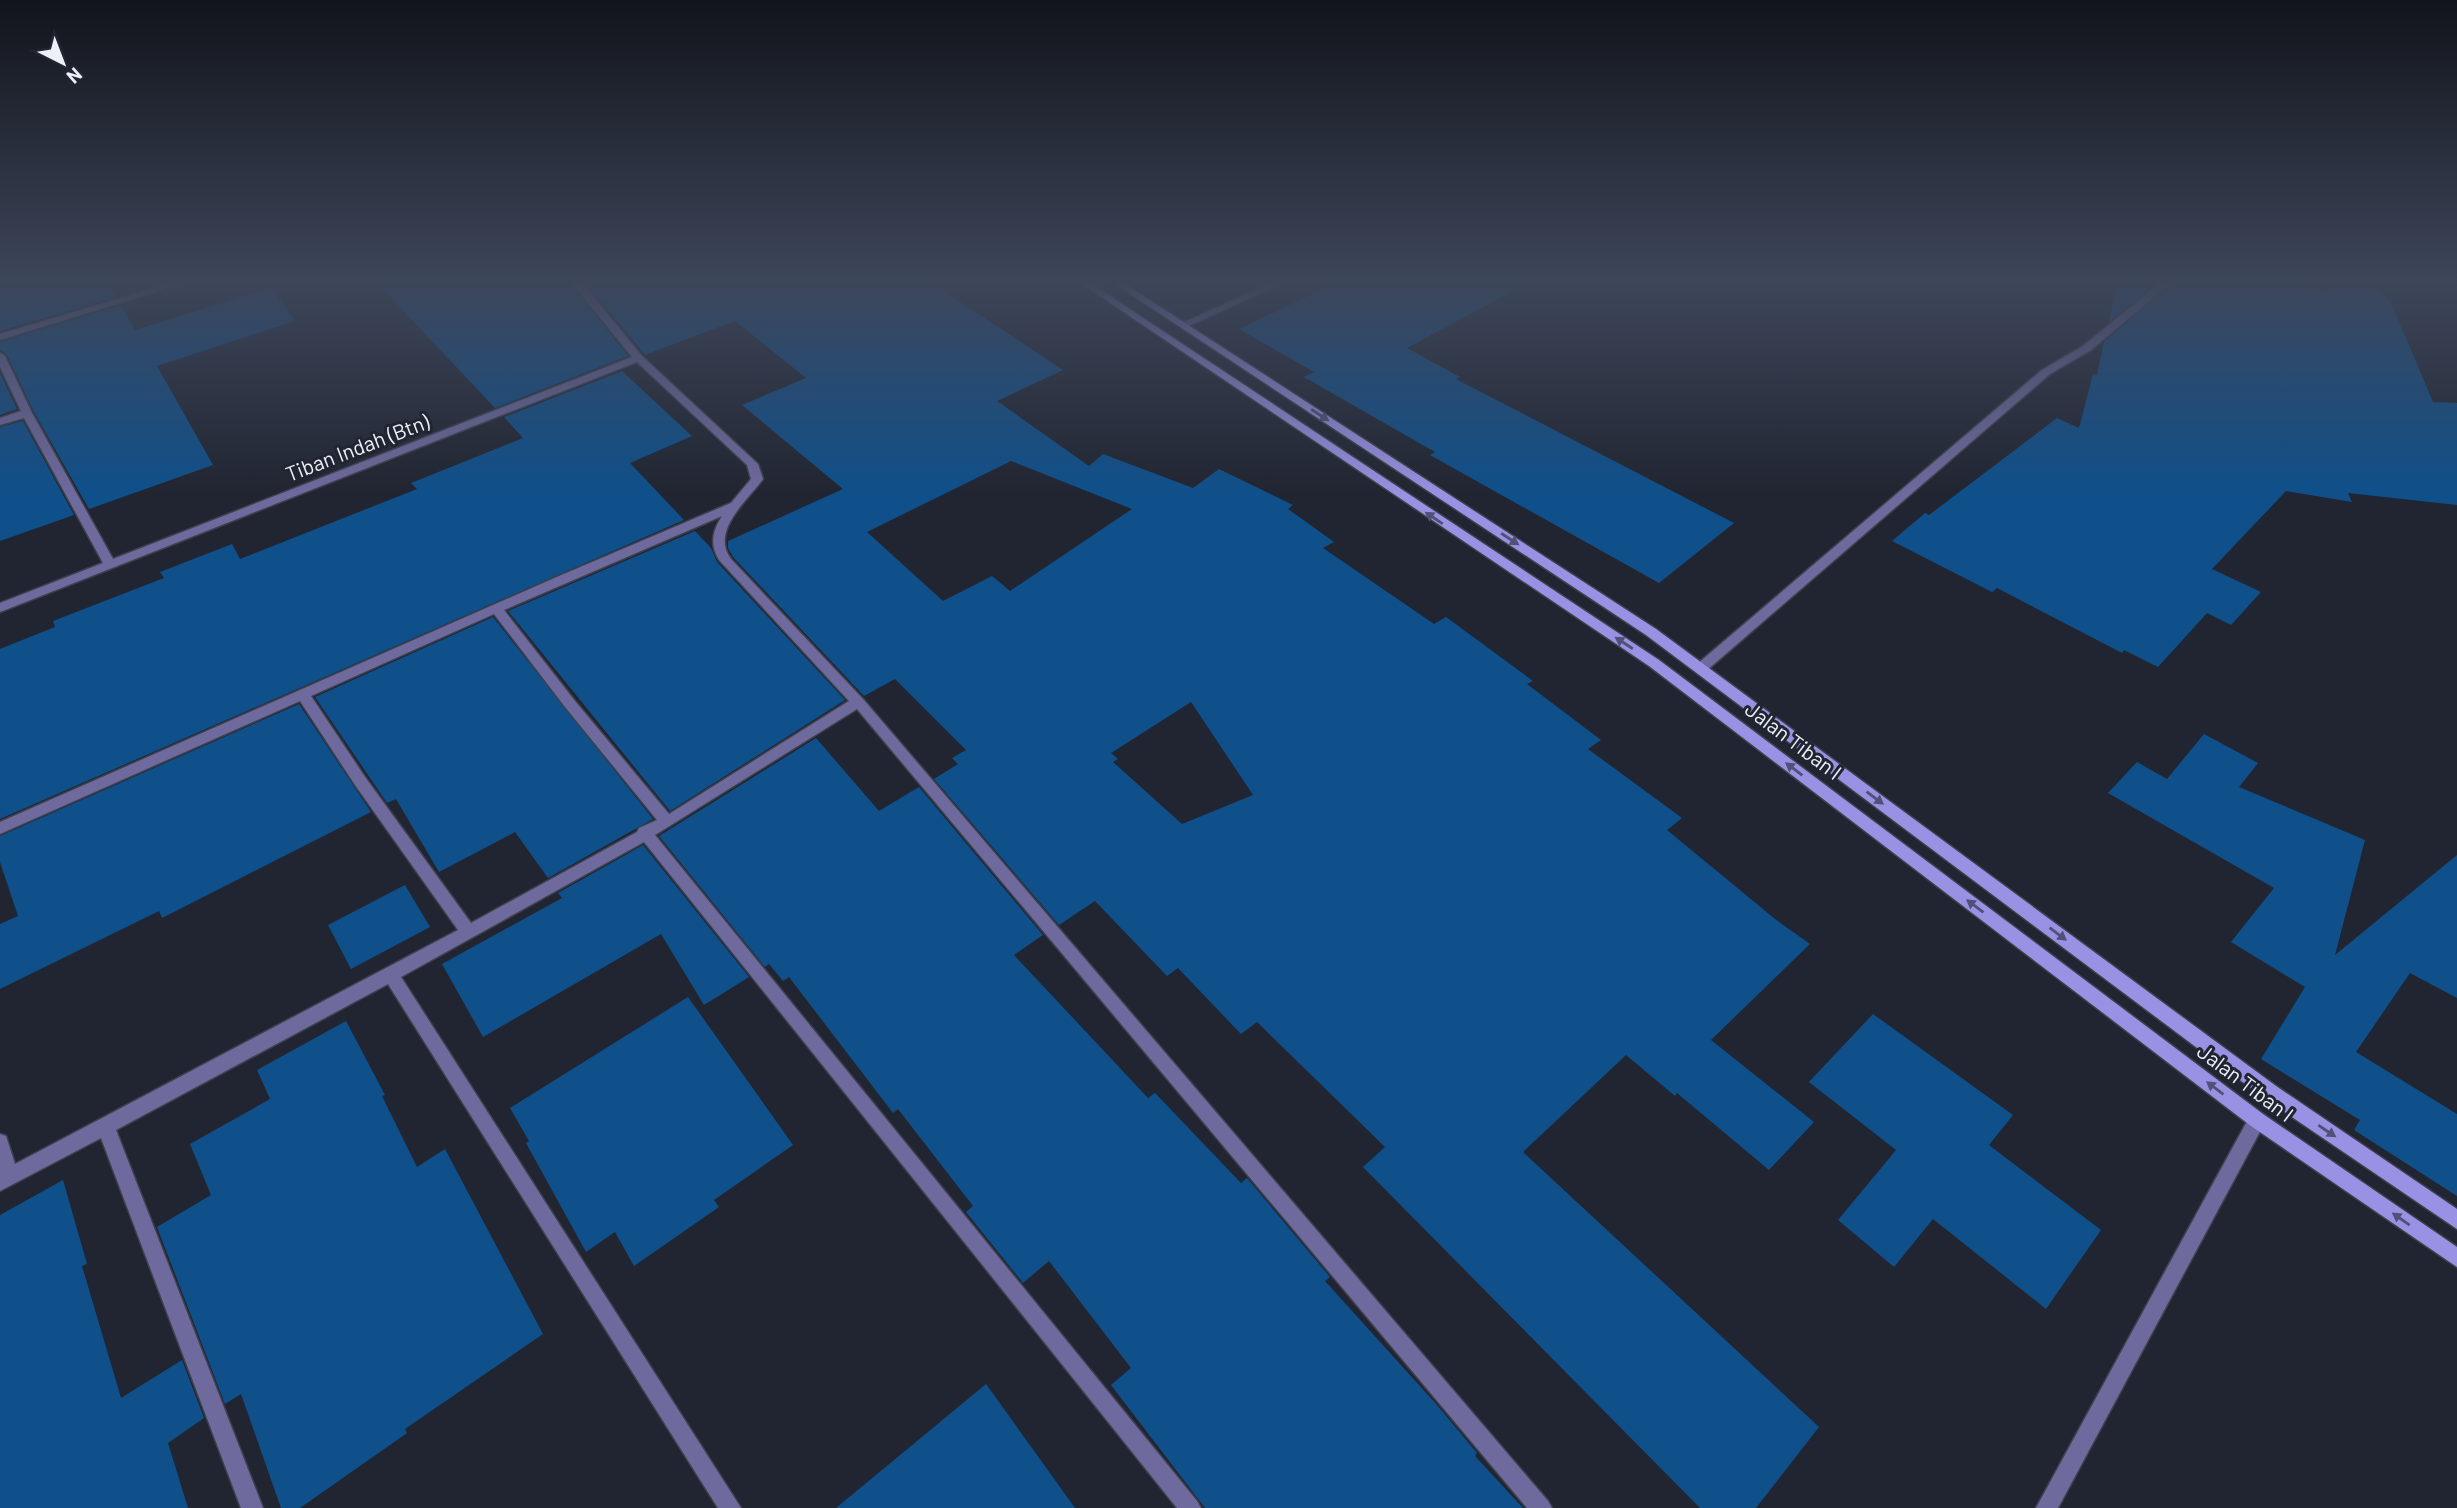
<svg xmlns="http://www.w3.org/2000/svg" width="2457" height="1508" viewBox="0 0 2457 1508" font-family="Barlow,sans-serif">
<rect width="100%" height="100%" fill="#212531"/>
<g fill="#0f508b" fill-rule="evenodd">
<path d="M0 284H109L116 297 0 331Z"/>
<path d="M378 284H571L628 356 495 408Z"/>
<path d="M586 284H933L1063 370 997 401 1089 466 1103 454 1193 488 1219 469 1293 505 1288 509 1334 542 1323 548 1434 624 1446 617 1533 681 1527 684 1601 740 1588 749 1682 818 1667 830 1775 919 1810 944 1711 1040 1814 1122 1769 1170 1677 1093 1675 1096 1626 1055 1523 1152 1819 1427 1756 1508H1700L1363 1167 1385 1147 1257 1022 1241 1034 1178 968 1167 976 1095 901 1059 925 934 779 958 764 952 758 966 750 895 679 864 696 733 557 728 548V541L843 489 742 405 806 378 735 321 645 355ZM1011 461 1132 509 1010 591 992 576 943 601 867 532ZM1191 702 1253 795 1182 824 1113 762 1118 759 1111 753Z"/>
<path d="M1334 284H1526L1407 348 1460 377 1456 379 1734 523 1659 583 1430 455 1435 452 1304 377 1314 372 1239 329Z"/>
<path d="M2117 284H2155L2109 322Z"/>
<path d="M2171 284H2297L2319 290 2371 286 2390 300 2433 402 2457 403V505L2348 493 2352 502 2286 491 2212 569 2261 592 2231 625 2207 613 2158 667 2124 650 2122 653 1997 588 1992 592 1892 541 1925 513 1929 515 2057 418 2079 428 2093 374 2097 375 2104 342Z"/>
<path d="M271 288 295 321 157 366 213 465 89 509 34 412 7 355 0 350V342L121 305 135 330Z"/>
<path d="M622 371 692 436 630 463 684 520 0 819V649L55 627 53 621 164 578 160 572 232 544 240 559 417 489 411 483 523 438 504 417Z"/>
<path d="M0 373 17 409 0 415Z"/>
<path d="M23 421 74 515 0 541V427Z"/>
<path d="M695 531 711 548 717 562 845 700 670 811 508 611Z"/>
<path d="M493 617 653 819 548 878 515 832 439 872 396 799 387 803 315 697Z"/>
<path d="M299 704 371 812 162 918 159 911 0 989V924L18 916 0 862V836Z"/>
<path d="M2204 734 2258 763 2239 787 2365 840 2335 955 2457 855V998L2410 973 2356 1052 2457 1114V1196L2354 1130 2360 1120 2261 1059 2305 987 2231 942 2274 888 2108 793 2137 762 2167 779Z"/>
<path d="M816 738 879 811 919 787 1043 935 1014 955 1148 1098 1155 1093 1241 1183 1247 1178 1330 1277 1325 1281 1437 1405 1477 1453 1475 1456 1523 1508H1205L1111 1385 1131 1368 1049 1261 1023 1283 966 1212 973 1206 898 1109 893 1113 789 977 783 981 769 964 765 967 659 836Z"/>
<path d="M643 845 749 977 704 1005 661 934 483 1037 442 964 562 898 558 893Z"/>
<path d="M405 885 430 927 351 969 328 925Z"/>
<path d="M688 997 793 1145 714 1200 719 1207 634 1266 615 1232 586 1252 526 1143 529 1141 510 1108Z"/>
<path d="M1873 1014 2013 1115 1989 1145 2101 1230 2046 1309 1933 1219 1894 1267 1838 1220 1896 1150 1809 1082Z"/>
<path d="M346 1021 385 1095 382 1096 417 1167 445 1149 543 1334 405 1429 407 1433 300 1508H281L241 1394 225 1404 157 1227 211 1195 190 1144 270 1099 257 1070Z"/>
<path d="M63 1180 87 1264 82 1266 121 1398 182 1360 204 1418 168 1443 188 1508H0V1215Z"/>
<path d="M986 1384 1075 1508H836Z"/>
</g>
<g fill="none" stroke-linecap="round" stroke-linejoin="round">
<defs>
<g id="street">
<path d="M168 284H181L0 340V334Z"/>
<path d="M573 284H583L642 356 758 464 763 479C747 501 710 531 731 559L863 699 1548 1501 1552 1508H1527L857 709 655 835 1197 1501 1201 1508H1177L644 842 401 977 741 1508H718L388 984 116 1130 263 1508H241L101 1138 0 1191V1134L6 1136 15 1164 458 930 355 785 300 701 0 834V822L559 576 731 503 751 479 747 465 637 362 0 612V603L103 563 24 418 0 425V418L21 411 0 367V353L5 356 32 413 113 559 632 357ZM722 516C713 530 709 544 719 560L849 701 669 814 575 701 504 610ZM494 614 565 707 657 820 639 828 637 832 471 923 365 777 311 696Z"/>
<path d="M1269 284H1281L1187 327 1178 325Z"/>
<path d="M2159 284H2169L2091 350 2050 374 1706 671H1696L1694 668 1696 665 2042 370 2083 346Z"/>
<path d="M2257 1112 2263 1114 2266 1120 2263 1126 2058 1508H2036L2251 1114Z"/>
</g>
<g id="secondary">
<path d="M1082 284H1092L1659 660 2263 1114 2457 1247V1267L2251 1126 1649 666Z"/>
<path d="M1115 284H1125L1656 629 2276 1086 2457 1209V1229L2264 1098 1646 635Z"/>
</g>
</defs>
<use href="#street" stroke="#3e414d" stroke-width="3"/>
<use href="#secondary" stroke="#3e414d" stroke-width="3"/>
<use href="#street" fill="#6f6a9e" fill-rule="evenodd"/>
<use href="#secondary" fill="#9991e3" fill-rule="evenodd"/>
</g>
<defs><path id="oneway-solid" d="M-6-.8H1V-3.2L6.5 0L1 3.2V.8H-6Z" transform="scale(1.75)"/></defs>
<g fill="#515078">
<use href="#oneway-solid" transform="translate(1320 415) rotate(33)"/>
<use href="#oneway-solid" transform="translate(1434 518) rotate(-146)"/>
<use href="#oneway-solid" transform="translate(1510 539) rotate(33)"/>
<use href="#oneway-solid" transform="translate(1624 643) rotate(-147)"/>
<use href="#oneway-solid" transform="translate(1794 769) rotate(-143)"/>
<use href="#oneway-solid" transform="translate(1875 798) rotate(37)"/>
<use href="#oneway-solid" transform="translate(1975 906) rotate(-143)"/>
<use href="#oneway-solid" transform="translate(2058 934) rotate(37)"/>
<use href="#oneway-solid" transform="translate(2215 1088) rotate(-143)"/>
<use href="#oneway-solid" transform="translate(2327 1131) rotate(34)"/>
<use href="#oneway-solid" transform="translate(2401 1219) rotate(-145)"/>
</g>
<linearGradient id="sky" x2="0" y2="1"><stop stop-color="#12141b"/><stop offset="0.57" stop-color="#3d465a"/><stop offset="1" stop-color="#3d465a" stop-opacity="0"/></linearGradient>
<rect width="2457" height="495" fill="url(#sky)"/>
<g text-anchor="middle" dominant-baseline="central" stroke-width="6" stroke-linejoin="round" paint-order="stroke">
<g font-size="21" fill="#edf0f9" stroke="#212531">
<text transform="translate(357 447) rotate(-21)">Tiban Indah (Btn)</text>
<text transform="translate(1794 740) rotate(37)">Jalan Tiban I</text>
<text transform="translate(2246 1082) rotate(37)">Jalan Tiban I</text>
</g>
</g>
<g transform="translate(63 63) rotate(138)" stroke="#212531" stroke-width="5" paint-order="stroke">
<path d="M0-5L12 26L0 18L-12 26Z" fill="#edf0f9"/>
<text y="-10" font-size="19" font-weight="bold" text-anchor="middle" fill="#edf0f9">N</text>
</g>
</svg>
